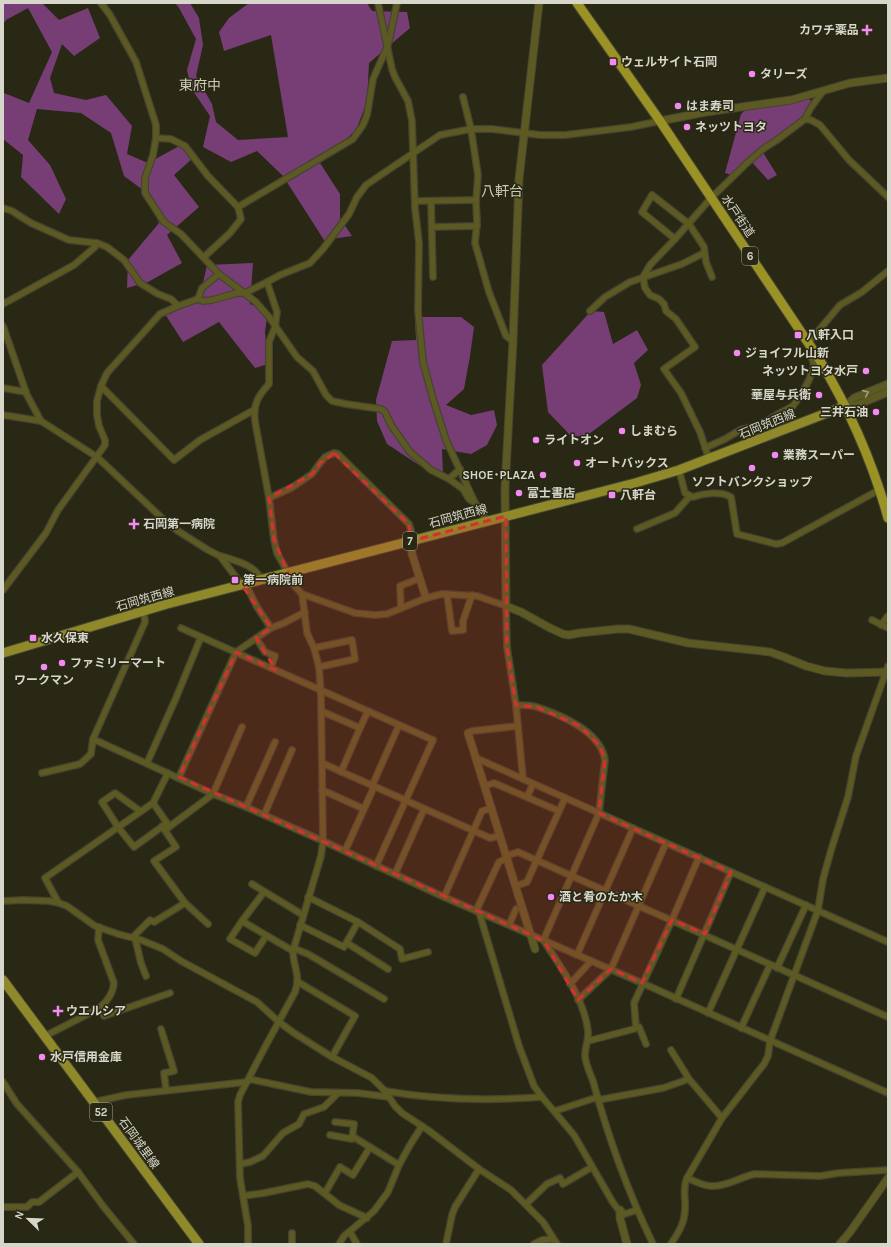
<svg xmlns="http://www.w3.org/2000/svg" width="891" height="1247" viewBox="0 0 891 1247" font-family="Karla,'Noto Sans JP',sans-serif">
<rect width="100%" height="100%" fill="#292815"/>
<g fill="#763e75">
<path d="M3 3H42L59 20 88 8 100 38 74 56 62 44 50 78 54 93 86 100 106 95 132 126 127 154 148 163 183 144 193 158 174 175 199 207 167 235 182 263 148 282 127 288 128 260 159 223 147 193 124 176 111 133 81 113 37 109 28 140 50 165 66 199 59 214 21 177 23 155 3 139V95L4 93 29 103 52 52 28 8 6 20 3 24Z"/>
<path d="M175 3H190L199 18 203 45 196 76 212 104 216 122 238 140 288 137 271 35 224 51 219 32 229 18 249 3H367L372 11 407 12 410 28 369 63 367 102 356 130 320 163 340 194V218L352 236 324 240 283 176 257 151 231 162 203 147 210 116 191 88 187 70 196 39 179 8Z"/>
<path d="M809 99 813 103 799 123 761 149 777 175 768 180 749 159 731 175 725 173 741 114 744 111Z"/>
<path d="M253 263 250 304 268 310 265 332 268 364 255 368 219 322 183 342 165 314 201 292 207 265Z"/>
<path d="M591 311 604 312 613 344 637 330 648 350 634 363 641 385 637 398 585 437 570 435 548 412 542 365Z"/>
<path d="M415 317H461L474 327 470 356 464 389 446 405 471 415 494 410 497 425 487 445 471 454 442 449 443 474 425 469 387 444 377 421 376 400 392 341 416 340Z"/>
</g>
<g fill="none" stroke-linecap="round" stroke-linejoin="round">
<defs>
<g id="minor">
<path d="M101 3 110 15 136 62 156 125V138L153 155 145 178V193L164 222 181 234 219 274"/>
<path d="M378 3 392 69 395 77 408 101 412 121 415 208 419 243 418 311 423 362 433 399 446 440 475 503 483 513 485 521"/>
<path d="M463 97 471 129 478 175 476 202 477 222 475 243 489 292 506 336 513 341"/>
<path d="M805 119 811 120 820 125 849 160 888 197"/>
<path d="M156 138 171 139 185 146 208 176 238 207 241 219 230 233 204 257"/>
<path d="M415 201 476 200"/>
<path d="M431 201 433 277"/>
<path d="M238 207 353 139 363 125 367 115 373 79 388 45 397 3"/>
<path d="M3 208 12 211 31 223 69 240 97 243 107 247 124 260 140 283 158 294 171 299 178 306"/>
<path d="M432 227 477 226"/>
<path d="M675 239 642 212 652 195 689 224 704 247 706 262 712 277"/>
<path d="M198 299 203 301 212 300 237 293H245L267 282"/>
<path d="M3 304 74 265 95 247 97 243"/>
<path d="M590 311 605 297 630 282 682 264 704 253"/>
<path d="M3 326 27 395 41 421"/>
<path d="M809 342 840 305 862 292 888 271"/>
<path d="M101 386 174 460 200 440 254 410"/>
<path d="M3 388 26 392"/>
<path d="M3 415 41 421 97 457 164 520 178 531 208 550 220 556 238 580 248 589 257 607 271 628"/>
<path d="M705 448 725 439 740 430 760 425 778 414 793 406 801 395 809 380 812 372 814 365 810 352 813 349"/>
<path d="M709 459 700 432 681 393 664 369 695 347 676 319 666 311 664 304 659 299 650 295 645 288 643 277 650 265 675 239 711 198 747 163 763 149 777 140 805 119 810 109 823 91"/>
<path d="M679 470 685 493 693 497C704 493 721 491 731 497L737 534 776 544 782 543 879 490"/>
<path d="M449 479 460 469"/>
<path d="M269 498 291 488 312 474 320 463 325 457 334 453 338 454 409 524 411 530V541"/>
<path d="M637 529 675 513 690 496"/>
<path d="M221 556C235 561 254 564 261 579"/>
<path d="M3 590 46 533 58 510 105 445V440L99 426 97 415V401L101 386 107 373 160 314 178 306 198 299 202 288 219 274 256 302 269 317 297 357 313 371 326 395 332 401 346 404 381 409 385 412 391 425 410 452 431 470 449 479 463 489 469 499 475 503"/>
<path d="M302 594 355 613 375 615 387 614 426 598 442 594 477 596 506 606 507 647 516 705 523 779"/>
<path d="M447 594 452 631 463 630V621L472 595"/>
<path d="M401 608 400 586 418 579"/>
<path d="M872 620 888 628"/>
<path d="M881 625 888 616"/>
<path d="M181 628 433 740 376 866"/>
<path d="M256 638 265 652 275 656 271 668"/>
<path d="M314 648 352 640 355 659 319 667"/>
<path d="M516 705C523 705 531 705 537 707 561 715 601 732 605 760L599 813 546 934 544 941C561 968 584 998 588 1031 589 1039 585 1047 585 1055 585 1063 590 1073 593 1081 608 1137 628 1192 653 1244"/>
<path d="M321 711 360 728 341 772"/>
<path d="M360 728 368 711"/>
<path d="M468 733 472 731 518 726"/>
<path d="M93 739 213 794 246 807 323 841 444 897 642 983 888 1093"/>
<path d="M476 758 888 942"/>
<path d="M147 763 176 698 201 637"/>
<path d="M322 763 490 838 500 836"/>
<path d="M42 773 80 764 91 754 93 739 145 622 144 611"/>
<path d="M179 777 236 652 271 628 284 623 305 612"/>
<path d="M372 786 399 725"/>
<path d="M485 786 494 783 559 811"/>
<path d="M322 790 364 809"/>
<path d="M527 797 533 784"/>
<path d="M246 807 275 742"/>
<path d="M140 811 115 793 102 802 118 827 134 847 167 823 153 803"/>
<path d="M264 815 292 750"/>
<path d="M162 826 176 847 154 861 185 903 208 924"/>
<path d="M165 830 213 794 242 727"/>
<path d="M345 851 374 787"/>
<path d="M506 856 518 852 888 1017"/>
<path d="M395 874 424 809"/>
<path d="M252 884 303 915"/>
<path d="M516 886 527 882 565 798"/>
<path d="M264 892 242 921 230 939 255 953 266 936"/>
<path d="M444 897 482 811 492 808"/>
<path d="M3 901 23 900 50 901 59 903 67 906 95 926 118 934 141 940 163 949 181 961 257 1002 279 1022 294 1033 332 1057 372 1078 385 1091 395 1106 402 1113 428 1130 479 1169 511 1190 543 1222 557 1244"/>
<path d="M58 902 45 878 153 803 168 773"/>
<path d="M476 911 499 862 507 858"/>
<path d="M479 912 519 1046 534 1086 542 1097 574 1135 612 1201 617 1208 625 1214 637 1210"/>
<path d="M242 921 293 951"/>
<path d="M358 922 400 949 402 959 428 952"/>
<path d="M300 925 344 947 358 922 308 897"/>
<path d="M509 925 516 909"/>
<path d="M347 943 388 969"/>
<path d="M293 948 308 954 384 999"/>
<path d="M577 955 633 828"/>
<path d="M777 968 806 905"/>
<path d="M146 976 141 963 135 938V935L150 920 154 922 185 903"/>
<path d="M298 982 355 1016 332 1057"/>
<path d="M570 984 591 961"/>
<path d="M676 999 731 872"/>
<path d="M578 1000 611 969 666 843"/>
<path d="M100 1007 104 1016 170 993"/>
<path d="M708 1013 765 887"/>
<path d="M636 1027H639L646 1044"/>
<path d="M741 1028 770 965"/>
<path d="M161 1029 174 1071 164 1073 166 1090"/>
<path d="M45 1036 98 1009C107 1002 113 994 114 983L98 940 99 927"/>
<path d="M588 1041 634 1029 636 1027 634 1003 672 920 699 857"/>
<path d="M671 1050 689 1079 722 1118"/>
<path d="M249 1079 311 1092 358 1093 389 1097"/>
<path d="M3 1082 17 1104 78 1172 103 1206 134 1244"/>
<path d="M385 1091C437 1100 489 1101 542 1097"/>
<path d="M598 1100 663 1088 689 1079"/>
<path d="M94 1102 126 1095 247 1082"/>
<path d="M555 1111 598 1097"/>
<path d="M330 1135 352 1139 354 1124 335 1122"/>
<path d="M352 1136 399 1165"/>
<path d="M240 1164 250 1162 263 1156 283 1133 299 1124 304 1114 324 1107 338 1093"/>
<path d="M687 1178C695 1181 703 1186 711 1186 726 1187 740 1177 755 1174L820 1176 839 1173 888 1170"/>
<path d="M325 1193 340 1167 353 1175 370 1147"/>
<path d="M243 1196 264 1193 308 1184 315 1186 339 1205 367 1218"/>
<path d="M526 1204 547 1184 560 1178 563 1184 592 1167"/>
<path d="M3 1207H27L32 1202H39L78 1172"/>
<path d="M350 1232 357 1244"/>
<path d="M292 1233V1244"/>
<path d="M248 1244V1226L240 1178 238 1102 240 1095 265 1047 295 992C301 974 293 967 293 951L321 856 323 841 321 695 319 667 314 648 307 633 302 594 291 582 288 573 277 553 274 540 269 498 255 421C253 404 258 396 269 384V342L275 327 277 312 267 282 280 275 310 263 323 249 349 214 357 197 366 185 440 135 471 129H492L540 135H565L631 127 660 121"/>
<path d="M339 1244 344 1236 374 1211 388 1192 399 1165 410 1145 422 1126"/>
<path d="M446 1244 452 1215 455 1207 479 1169"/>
<path d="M534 1244 542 1240 552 1239"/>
<path d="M671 1244C678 1233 685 1223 685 1209 686 1198 682 1189 687 1178L722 1118 764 1064 768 1056 770 1041 818 910 823 879 832 847 848 797 856 756 888 666"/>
</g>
<g id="tertiary">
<path d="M539 3 519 179 513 341 505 488 506 606 521 612 550 628 563 634 569 635 579 633 618 629H629L688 643 770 652 784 657 806 666 825 671 847 673 888 672"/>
<path d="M660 121 706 112 791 100 850 83 888 78"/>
<path d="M845 406 854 398 888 384"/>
<path d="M845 406 857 405 888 392"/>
<path d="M411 541 412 554 426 598"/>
<path d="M468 733 535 949"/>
<path d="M620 1210V1218L627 1244"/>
<path d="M840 1244 850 1232 888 1178"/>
</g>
<g id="primary">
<path d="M3 653 167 604 635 483 679 470 845 406"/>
<path d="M3 980 199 1244"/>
</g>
<path id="trunk" d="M577 3 660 121 819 359C849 409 873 463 888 518"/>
</defs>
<use href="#minor" stroke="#454432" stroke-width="8"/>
<use href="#tertiary" stroke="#454432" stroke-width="9"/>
<use href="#primary" stroke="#454432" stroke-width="11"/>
<use href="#trunk" stroke="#454432" stroke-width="11"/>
<use href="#minor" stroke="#5d5922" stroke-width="5.5"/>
<use href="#tertiary" stroke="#5d5922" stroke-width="7"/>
<use href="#primary" stroke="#908929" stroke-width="9"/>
<use href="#trunk" stroke="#9a9225" stroke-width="9"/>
</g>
<defs><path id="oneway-chevron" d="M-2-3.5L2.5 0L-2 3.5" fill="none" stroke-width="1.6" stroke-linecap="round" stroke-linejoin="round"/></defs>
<use stroke="#a09e7e" href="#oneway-chevron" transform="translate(866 393) rotate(-24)"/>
<path fill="#d63130" fill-opacity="0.2" stroke="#d63130" stroke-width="3" stroke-dasharray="8 5" stroke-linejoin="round" d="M334 453 409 524 411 541 506 516 507 647 516 705 537 707 580 726 600 746 605 760 599 813 731 872 705 934 672 920 642 983 611 969 578 1000 544 941 179 777 236 652 276 670 256 638 271 628 242 585 288 573 274 540 269 498 312 474 320 463Z"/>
<g fill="#f38af1" stroke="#292815" stroke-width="1.5">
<path d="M865 24h4v4h4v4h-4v4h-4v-4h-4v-4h4z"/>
<rect x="609" y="58" width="8" height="8" rx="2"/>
<circle cx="752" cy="74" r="4"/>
<circle cx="678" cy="106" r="4"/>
<circle cx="687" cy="127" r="4"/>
<rect x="794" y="331" width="8" height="8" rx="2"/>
<circle cx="737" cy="353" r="4"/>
<circle cx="866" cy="371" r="4"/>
<circle cx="819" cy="395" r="4"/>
<circle cx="876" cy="412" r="4"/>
<circle cx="622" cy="431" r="4"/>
<circle cx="536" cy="440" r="4"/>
<circle cx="775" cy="455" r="4"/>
<circle cx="577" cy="463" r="4"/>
<circle cx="752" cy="468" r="4"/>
<circle cx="543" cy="475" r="4"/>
<circle cx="519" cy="493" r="4"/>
<rect x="608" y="491" width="8" height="8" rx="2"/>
<path d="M132 518h4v4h4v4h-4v4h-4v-4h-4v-4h4z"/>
<rect x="231" y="576" width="8" height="8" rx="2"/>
<rect x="29" y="634" width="8" height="8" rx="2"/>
<circle cx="62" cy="663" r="4"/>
<circle cx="44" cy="667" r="4"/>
<circle cx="551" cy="897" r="4"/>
<path d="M56 1005h4v4h4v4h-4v4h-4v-4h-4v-4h4z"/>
<circle cx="42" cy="1057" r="4"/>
</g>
<g text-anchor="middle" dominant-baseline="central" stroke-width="3" stroke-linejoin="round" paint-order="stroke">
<g fill="#292815" stroke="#a2a294" stroke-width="1">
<rect x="742" y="247" width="16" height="18" rx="3"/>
<rect x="403" y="532" width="14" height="18" rx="3"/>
<rect x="90" y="1103" width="22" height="18" rx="3"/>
</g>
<g font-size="11" font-weight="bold" fill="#d6d6ca">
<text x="750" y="256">6</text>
<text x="410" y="541">7</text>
<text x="101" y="1112">52</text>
</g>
<g font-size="12" font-weight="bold" fill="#d6d6ca" stroke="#292815" text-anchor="start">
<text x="859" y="30" text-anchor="end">カワチ薬品</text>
<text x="621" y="62">ウェルサイト石岡</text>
<text x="760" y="74">タリーズ</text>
<text x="686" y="106">はま寿司</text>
<text x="695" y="127">ネッツトヨタ</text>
<text x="806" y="335">八軒入口</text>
<text x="745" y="353">ジョイフル山新</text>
<text x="858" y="371" text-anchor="end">ネッツトヨタ水戸</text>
<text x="811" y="395" text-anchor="end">華屋与兵衛</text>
<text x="868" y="412" text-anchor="end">三井石油</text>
<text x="630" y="431">しまむら</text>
<text x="544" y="440">ライトオン</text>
<text x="783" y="455">業務スーパー</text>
<text x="585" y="463">オートバックス</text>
<text x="535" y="475" text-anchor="end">SHOE･PLAZA</text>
<text x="752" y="482" text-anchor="middle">ソフトバンクショップ</text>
<text x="527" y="493">富士書店</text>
<text x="620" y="495">八軒台</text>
<text x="143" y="524">石岡第一病院</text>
<text x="243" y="580">第一病院前</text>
<text x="41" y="638">水久保東</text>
<text x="70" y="663">ファミリーマート</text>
<text x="44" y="680" text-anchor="middle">ワークマン</text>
<text x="559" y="897">酒と肴のたか木</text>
<text x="66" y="1011">ウエルシア</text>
<text x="50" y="1057">水戸信用金庫</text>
</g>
<g font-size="12" fill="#d6d6ca" stroke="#292815">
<text transform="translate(738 216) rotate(56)">水戸街道</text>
<text transform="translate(767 424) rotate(-22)">石岡筑西線</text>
<text transform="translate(458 516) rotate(-15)">石岡筑西線</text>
<text transform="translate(145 599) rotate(-16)">石岡筑西線</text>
<text transform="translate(139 1143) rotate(54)">石岡城里線</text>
</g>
<g font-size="14" fill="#cccbb4" stroke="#292815">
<text x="200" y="85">東府中</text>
<text x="502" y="191">八軒台</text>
</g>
</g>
<rect width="891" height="1247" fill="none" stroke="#d6d6ca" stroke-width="8"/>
<g transform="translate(28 1219) rotate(293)" stroke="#292815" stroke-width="3" paint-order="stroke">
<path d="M0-3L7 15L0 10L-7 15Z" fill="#d6d6ca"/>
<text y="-6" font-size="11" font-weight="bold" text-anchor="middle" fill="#d6d6ca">N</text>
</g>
</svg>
